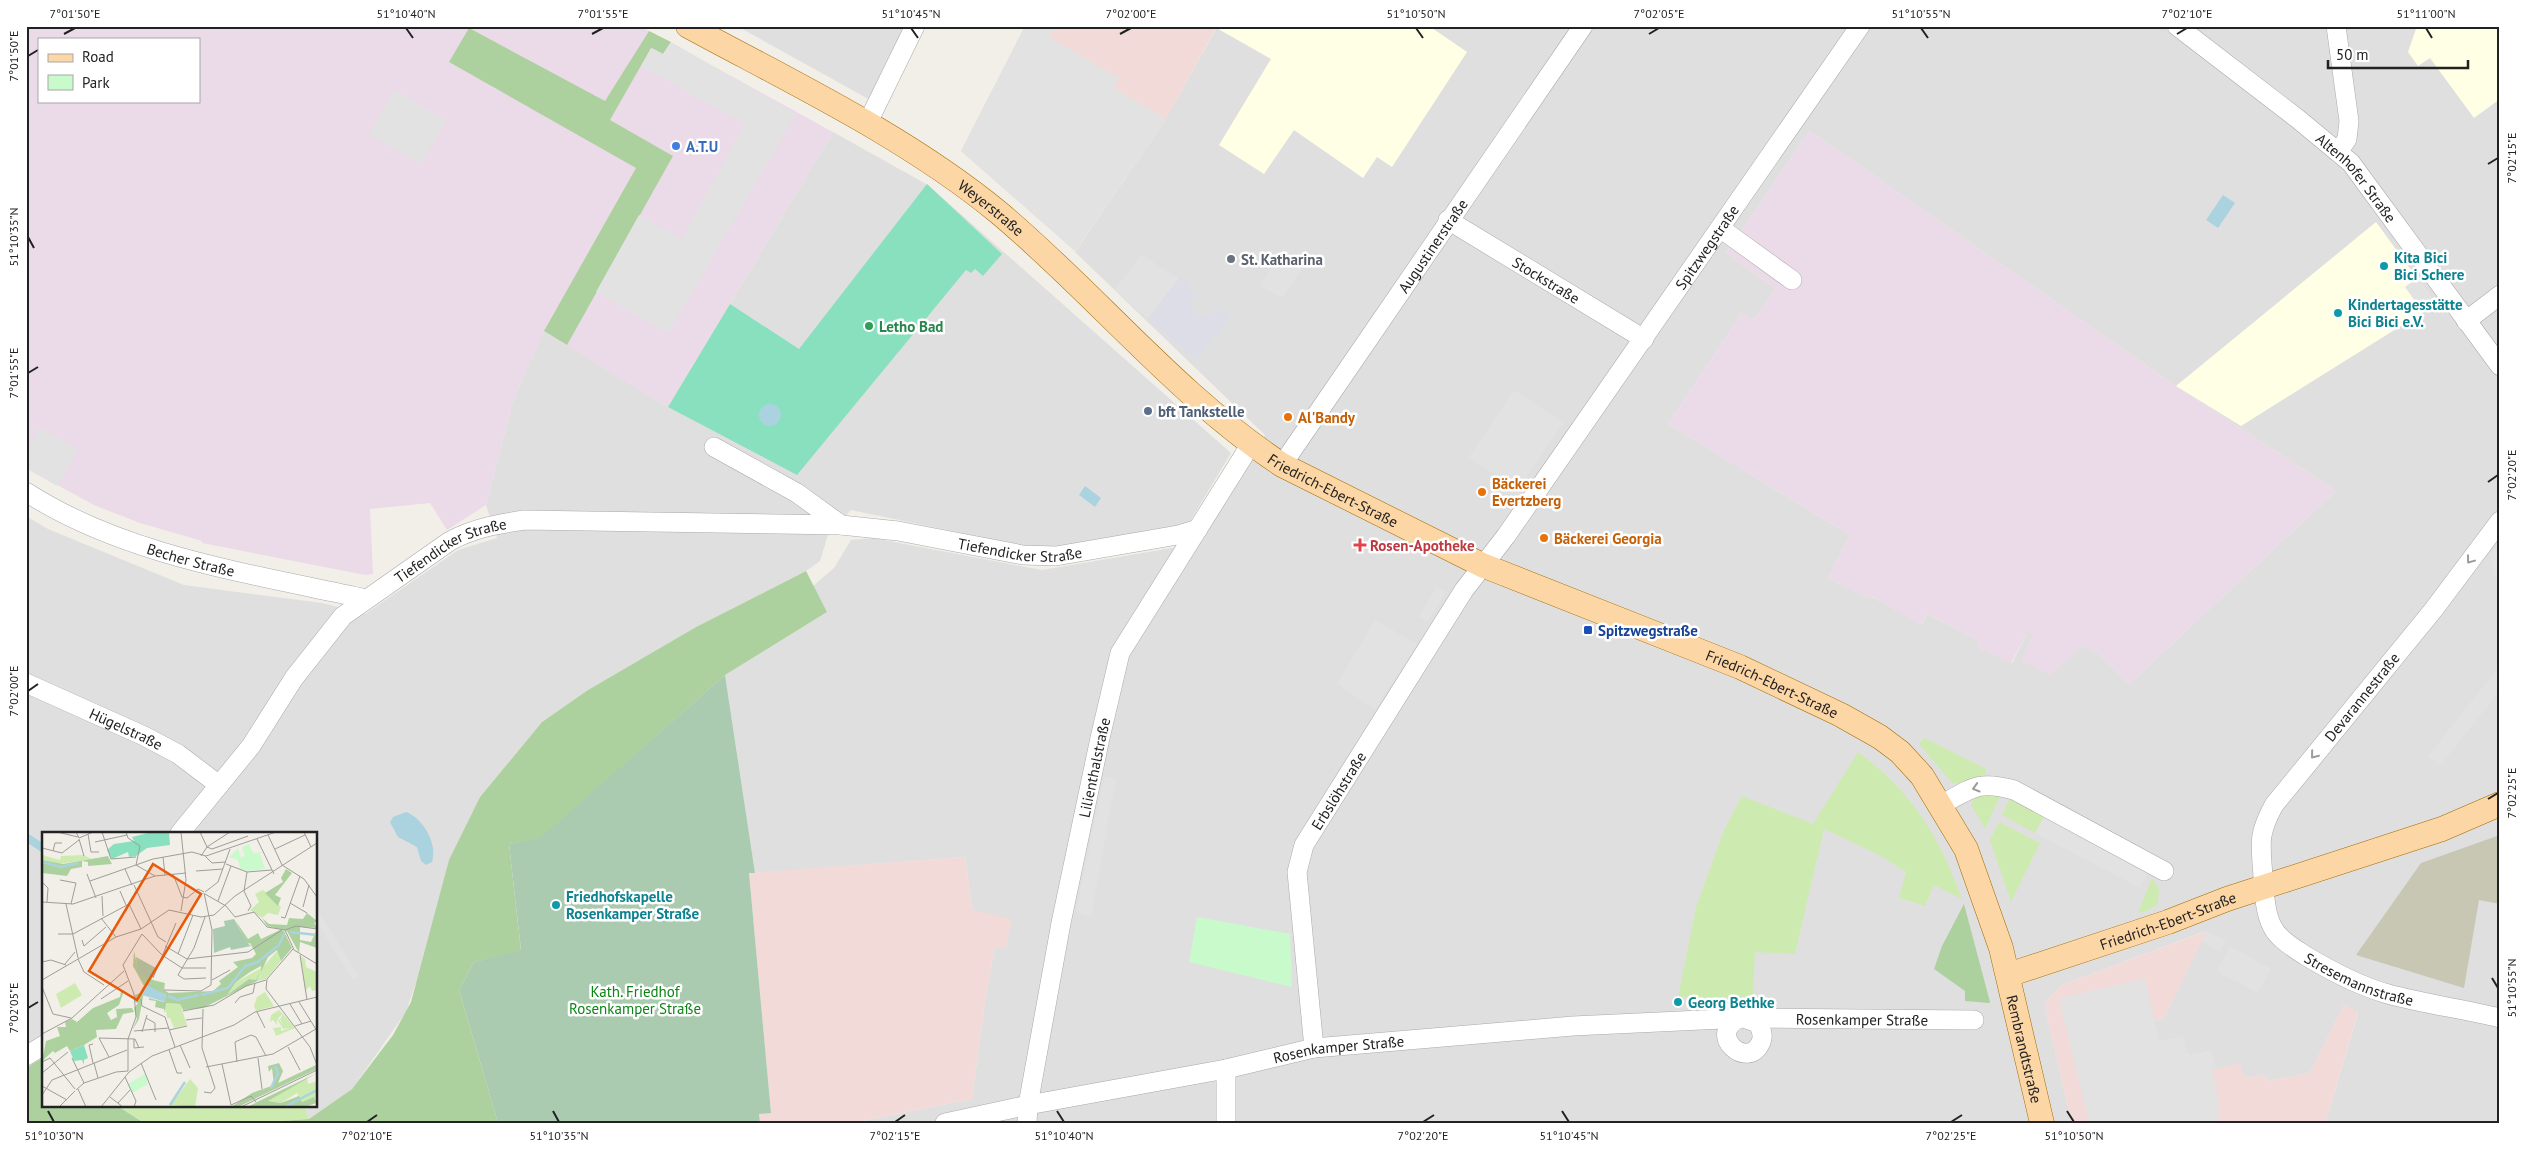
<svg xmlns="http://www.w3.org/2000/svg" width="2526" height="1149" viewBox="0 0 2526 1149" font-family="'PT Sans',sans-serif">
<rect width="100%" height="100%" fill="#f2efe9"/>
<g fill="#e0dfdf" fill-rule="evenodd">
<path d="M737 26H906L872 101Z"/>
<path d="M1213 26H2500V1123H2323L2328 1114 2358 1013 2344 1005 2310 1073 2267 1081 2266 1075 2244 1078 2216 1069 2159 1041 2154 1021 2164 1018 2206 931 2062 985 2049 998 2046 1004 2047 1017 2072 1123H853L972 1099 985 1001 995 947H1006L972 909 965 857 755 873 725 675 827 612 813 586 834 568 851 540 873 538 1042 570 1201 543 1265 435 1075 252 1164 122 1216 29ZM1810 131 2176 386 2336 491 2129 684 2097 652 2083 645 2028 631 2012 663 1978 647 1981 642 1927 614 1922 624 1869 595 1868 598 1828 578 1850 535 1668 424 1742 313 1754 320 1775 288 1726 253Z"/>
<path d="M833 132 928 185 1231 453 1189 523 1048 551 851 510 828 535 820 561 806 571 696 627 588 690 542 722 480 797 406 1012 352 1089 309 1119 304 1105H316V833H44V844L26 832V516L48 529 184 585 322 603 365 614 458 550 497 538 486 505 511 409 520 384 544 331 668 407Z"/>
<path d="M26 842 44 854V1033L26 1045Z"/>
</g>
<g fill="#f2dad9">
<path d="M1025 26H1213L1216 28 1166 119 1075 251 961 151Z"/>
<path d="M965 857 972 909 1012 919 1006 947H995L985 1001 972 1099 853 1123H760L759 1114 771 1112 749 873Z"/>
<path d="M2207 931 2164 1018 2154 1021 2159 1041 2183 1036 2188 1056 2211 1050 2216 1069 2240 1063 2244 1078 2266 1075 2267 1081 2310 1073 2344 1005 2351 1008 2358 1012 2328 1114 2323 1123H2072L2047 1017 2046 1004 2049 998 2062 985Z"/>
</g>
<g fill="#ebdbe8" fill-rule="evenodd">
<path d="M26 26H640L833 132 668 407 544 332 520 384 511 409 486 505 447 530 430 503 370 509 373 574 365 575 202 543V541L140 523 94 505 26 468ZM39 39H199V101H39Z"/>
<path d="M1810 131 2176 386 2336 491 2129 684 2097 652 2083 646 2050 675 2021 660 2033 634 2028 631 2011 663 1978 647 1981 642 1927 614 1921 625 1870 595 1867 598 1828 578 1850 535 1668 424 1742 313 1754 320 1775 288 1726 253Z"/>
</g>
<g fill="#ffffe5">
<path d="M1213 26H1429L1467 52 1392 167 1377 157 1363 178 1294 130 1264 174 1219 145 1271 59Z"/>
<path d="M2417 26H2500V99L2474 118 2430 58 2418 66 2408 52Z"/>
<path d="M2376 222 2436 304 2241 426 2176 386Z"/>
</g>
<path fill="#c7c7b4" d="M2500 835V904L2479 900 2464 988 2356 955 2421 863Z"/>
<g fill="#cdebb0">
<path d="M1924 738 1985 768 1986 777 1953 784 1919 744Z"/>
<path d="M1858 752C1912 792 1940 837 1962 899L1934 885 1925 906 1899 898 1906 872 1879 855 1824 829 1795 954 1755 952 1753 998 1678 997 1696 907 1724 830 1742 796 1813 824Z"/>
<path d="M2002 792 1985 829 1971 805 1975 797Z"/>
<path d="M2011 796 2045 815 2035 833 2002 815Z"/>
<path d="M1999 822 2040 843 2011 902 1990 840Z"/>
<path d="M2152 878 2159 889 2158 904 2147 911 2138 913Z"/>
<path d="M116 1105H304L309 1119 255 1123H144Z"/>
</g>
<g fill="#add19e">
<path d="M469 28 605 101 649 31 671 42 663 54 651 48 610 120 673 156 567 345 544 331 636 168 449 62Z"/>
<path d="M806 571 827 612 725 675 540 839 509 844 521 951 474 962 459 990 498 1123H255L309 1119 352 1089 393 1035 411 1002 449 860 480 797 542 722 588 690 696 627Z"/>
<path d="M1964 904 1990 1002 1989 1003 1965 1001V991L1934 969 1942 946Z"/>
<path d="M44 1057V1105H116L144 1123H26V1068Z"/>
</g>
<path fill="#aacbaf" d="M725 675 755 873H749L771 1113 759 1114 760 1123H498L459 990 474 962 521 950 509 844 540 838Z"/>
<path fill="#c8facc" d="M1197 917 1290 934 1292 987 1189 962Z"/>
<path fill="#88e0be" d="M927 184 1002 254 983 276 975 269 971 273 966 270 797 475 668 407 730 304 799 349Z"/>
<g fill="#e2e2e2">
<path d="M1025 26H1055L1049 37 1119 78 1114 88 1166 119 1075 251 961 151Z"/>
<path d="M671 42 796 114 668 333 596 292 639 215 682 239 745 124 641 66 652 48 663 54Z"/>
<path d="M395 90 446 120 421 164 369 134Z"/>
<path d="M1284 249 1306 263 1282 298 1260 286Z"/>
<path d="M1141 254 1179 279 1148 319 1115 290Z"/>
<path d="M2417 278 2436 304 2423 312 2405 287Z"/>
<path d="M1514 390 1563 423 1518 490 1469 457Z"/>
<path d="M40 427 78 450 57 486 26 468V451Z"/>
<path d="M2500 543V599L2490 555Z"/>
<path d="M1437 586 1446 592 1428 622 1419 617Z"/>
<path d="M1375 620 1417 644 1375 709 1337 684Z"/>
<path d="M2500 665V691L2440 766 2428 756Z"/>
<path d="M1104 777 1116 779 1091 917 1076 912Z"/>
<path d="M2045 815 2148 873 2140 888 2035 833Z"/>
<path d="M318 911 359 976 353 980 316 921Z"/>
<path d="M2207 931 2226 941 2220 952 2202 941Z"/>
<path d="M2230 946 2271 969 2258 993 2217 971Z"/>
<path d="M2145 979 2159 1041 2183 1036 2188 1056 2211 1050 2216 1069 2212 1070 2220 1108 2217 1111 2220 1123H2089L2059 998Z"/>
</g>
<path fill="#dddde8" d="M1180 277 1186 282 1185 285 1190 286 1189 288 1195 293 1198 292 1199 295 1191 298 1193 312 1207 319 1212 311 1216 312 1219 309 1226 313H1229L1231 316 1196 360 1148 319Z"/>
<g fill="#aad3df">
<path d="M2223 195 2235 203 2218 228 2206 220Z"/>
<circle cx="770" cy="415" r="11"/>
<path d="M1085 486 1101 498 1095 507 1079 495Z"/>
<path d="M406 812C423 818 438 844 432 862L426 865 421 861 417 847 398 837 390 822 393 817Z"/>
<path d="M26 832 44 844V854L26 842Z"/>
</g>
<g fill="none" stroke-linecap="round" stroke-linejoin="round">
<defs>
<g id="minor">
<path id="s1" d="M2177 26 2298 119 2351 163 2500 366"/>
<path d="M2336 26 2349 121 2347 139 2339 151"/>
<path d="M867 124 915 26"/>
<path id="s2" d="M1448 220 1644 339"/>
<path d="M1720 228 1792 280"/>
<path d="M2466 321 2500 295"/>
<path d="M714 447 797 493 841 525"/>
<path id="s3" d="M1282 465 1583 26"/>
<path id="s4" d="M26 492C125 556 253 574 366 599"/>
<path id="s5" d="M2500 521 2434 609 2274 805C2257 836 2261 844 2263 877 2264 892 2265 913 2272 926 2278 939 2294 948 2306 956 2331 971 2359 986 2388 994 2425 1004 2463 1009 2500 1018"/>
<path id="s6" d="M26 683 144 736 178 754 219 785"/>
<path d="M1941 805C1972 788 1978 780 2014 790L2164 871"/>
<path id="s7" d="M180 833 251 746 294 678 343 616 450 541C474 528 498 524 524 520L841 525 898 531 1023 555 1056 556 1178 535 1198 529"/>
<path id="s8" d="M1748 1018 1974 1020"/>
<path id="s9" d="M1314 1048 1297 872 1304 845 1464 590 1506 536 1860 26"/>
<path d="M26 1056 44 1045"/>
<path id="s10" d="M945 1123 1028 1105 1226 1069 1314 1048 1573 1026 1744 1018 1758 1023C1761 1029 1764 1035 1761 1042 1748 1072 1705 1034 1740 1018"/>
<path id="s11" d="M1027 1123 1028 1105 1061 923 1100 738 1120 653 1251 444"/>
<path d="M1226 1123V1069"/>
</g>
<g id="major">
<path id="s12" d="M688 26C793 83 905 136 998 212 1095 293 1176 395 1282 465L1482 565 1740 667 1841 715 1880 737 1900 752 1922 776 1966 849 2001 948 2042 1123"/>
<path id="s13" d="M2008 975 2168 922 2227 899 2442 829 2500 804"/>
</g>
</defs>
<use href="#minor" stroke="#a9a9a9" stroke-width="20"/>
<use href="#major" stroke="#a06b00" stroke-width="25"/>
<use href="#minor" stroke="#fff" stroke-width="19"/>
<use href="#major" stroke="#fcd6a4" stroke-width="24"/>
</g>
<defs><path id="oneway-chevron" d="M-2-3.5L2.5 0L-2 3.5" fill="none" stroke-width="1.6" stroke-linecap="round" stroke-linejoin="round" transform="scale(1.25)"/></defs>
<g stroke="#9c9c9c">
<use href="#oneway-chevron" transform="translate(2470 560) rotate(127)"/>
<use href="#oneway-chevron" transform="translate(2314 755) rotate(129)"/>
<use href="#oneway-chevron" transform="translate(1976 788) rotate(164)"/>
</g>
<path fill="none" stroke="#222" stroke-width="2" d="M406 28 413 38M911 28 918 38M1416 28 1423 38M1921 28 1928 38M2426 28 2432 38M64 34 75 28M592 34 603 28M1120 34 1131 28M1649 34 1659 28M2177 34 2187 28M28 56 38 50M2488 164 2498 158M28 237 34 248M28 373 38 367M2488 482 2498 475M28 691 38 684M2488 799 2498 793M2492 978 2498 988M28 1008 38 1002M48 1111 54 1122M553 1111 559 1122M1057 1111 1064 1122M1562 1111 1569 1122M2067 1111 2074 1122M367 1122 377 1115M895 1122 905 1115M1423 1122 1434 1115M1951 1122 1962 1115"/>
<circle fill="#3f7fe0" stroke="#fff" stroke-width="2" cx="676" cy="146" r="5"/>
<circle fill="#6b7280" stroke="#fff" stroke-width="2" cx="1231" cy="259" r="5"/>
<g fill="#0f9aa8" stroke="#fff" stroke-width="2">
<circle cx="2384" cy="266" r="5"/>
<circle cx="2338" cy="313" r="5"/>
<circle cx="556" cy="905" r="5"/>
<circle cx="1678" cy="1002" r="5"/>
</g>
<circle fill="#2e9e5b" stroke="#fff" stroke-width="2" cx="869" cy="326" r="5"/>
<circle fill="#5c6f8a" stroke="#fff" stroke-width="2" cx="1148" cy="411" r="5"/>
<g fill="#e8710a" stroke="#fff" stroke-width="2">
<circle cx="1288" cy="417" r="5"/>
<circle cx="1482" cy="492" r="5"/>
<circle cx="1544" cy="538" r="5"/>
</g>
<path fill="#e0444e" stroke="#fff" stroke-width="2" d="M1357.5 537.5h5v5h5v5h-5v5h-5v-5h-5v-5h5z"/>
<rect fill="#1a4fb4" stroke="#fff" stroke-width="2" x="1583" y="625" width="10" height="10" rx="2.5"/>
<g text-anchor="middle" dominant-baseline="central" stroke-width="5" stroke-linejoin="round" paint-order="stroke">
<g font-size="15" font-weight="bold" fill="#366cbe" stroke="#fff" text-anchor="start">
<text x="686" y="146">A.T.U</text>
</g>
<g font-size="15" fill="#222" stroke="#fff">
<text stroke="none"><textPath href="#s1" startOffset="236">Altenhofer Straße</textPath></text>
<text stroke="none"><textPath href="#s12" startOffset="354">Weyerstraße</textPath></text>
<text stroke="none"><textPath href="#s3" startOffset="266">Augustinerstraße</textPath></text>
<text stroke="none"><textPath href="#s9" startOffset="926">Spitzwegstraße</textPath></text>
<text stroke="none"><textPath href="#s2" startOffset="115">Stockstraße</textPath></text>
<text stroke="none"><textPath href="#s12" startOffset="800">Friedrich-Ebert-Straße</textPath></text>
<text stroke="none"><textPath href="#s7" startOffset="978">Tiefendicker Straße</textPath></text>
<text stroke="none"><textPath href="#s7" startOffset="399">Tiefendicker Straße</textPath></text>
<text stroke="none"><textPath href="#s4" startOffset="179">Becher Straße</textPath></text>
<text stroke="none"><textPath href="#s12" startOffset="1280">Friedrich-Ebert-Straße</textPath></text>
<text transform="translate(2362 697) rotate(-51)">Devarannestraße</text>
<text stroke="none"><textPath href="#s6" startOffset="110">Hügelstraße</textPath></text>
<text stroke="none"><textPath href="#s11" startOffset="362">Lilienthalstraße</textPath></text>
<text stroke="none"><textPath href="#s9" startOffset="269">Erbslöhstraße</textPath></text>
<text stroke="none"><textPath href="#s13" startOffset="169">Friedrich-Ebert-Straße</textPath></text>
<text stroke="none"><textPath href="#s5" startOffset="592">Stresemannstraße</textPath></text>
<text stroke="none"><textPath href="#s8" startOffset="114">Rosenkamper Straße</textPath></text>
<text stroke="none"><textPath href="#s12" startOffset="1752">Rembrandtstraße</textPath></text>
<text stroke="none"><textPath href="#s10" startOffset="401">Rosenkamper Straße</textPath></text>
</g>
<g font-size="15" font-weight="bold" fill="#0d838f" stroke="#fff" text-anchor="start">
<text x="2394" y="257">Kita Bici<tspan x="2394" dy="17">Bici Schere</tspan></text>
<text x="2348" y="304">Kindertagesstätte<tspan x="2348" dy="17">Bici Bici e.V.</tspan></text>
<text x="566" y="896">Friedhofskapelle<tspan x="566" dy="17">Rosenkamper Straße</tspan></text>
<text x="1688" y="1002">Georg Bethke</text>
</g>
<g font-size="15" font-weight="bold" fill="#5b616d" stroke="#fff" text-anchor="start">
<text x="1241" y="259">St. Katharina</text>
</g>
<g font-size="15" font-weight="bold" fill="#27864d" stroke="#fff" text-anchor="start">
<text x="879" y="326">Letho Bad</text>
</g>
<g font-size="15" font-weight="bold" fill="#4e5e75" stroke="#fff" text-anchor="start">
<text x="1158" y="411">bft Tankstelle</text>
</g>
<g font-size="15" font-weight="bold" fill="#c56008" stroke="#fff" text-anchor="start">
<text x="1298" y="417">Al'Bandy</text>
<text x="1492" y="483">Bäckerei<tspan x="1492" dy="17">Evertzberg</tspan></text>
<text x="1554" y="538">Bäckerei Georgia</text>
</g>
<g font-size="15" font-weight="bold" fill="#be3a42" stroke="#fff" text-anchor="start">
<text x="1370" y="545">Rosen-Apotheke</text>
</g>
<g font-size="15" font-weight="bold" fill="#164399" stroke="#fff" text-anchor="start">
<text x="1598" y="630">Spitzwegstraße</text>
</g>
<g font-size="15" fill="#0c8416" stroke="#fff">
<text x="635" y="991">Kath. Friedhof<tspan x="635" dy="17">Rosenkamper Straße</tspan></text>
</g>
</g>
<g transform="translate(42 832)">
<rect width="275" height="275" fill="#f2efe9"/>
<path d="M0 23 18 28 19 24 41 23 50 27 17 32 0 28ZM221 58 239 75 236 83 226 81 220 86 208 78 217 70 213 62ZM236 118 239 129 224 147 215 149 219 142 214 148 207 147 185 163 194 150 221 135ZM259 124 263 127 264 135 275 140V158L270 159 268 154 263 159ZM33 151 40 163 19 176 14 162ZM223 160 232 174 214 179 212 174 215 165ZM123 171 138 172 145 193 132 196 128 186H125ZM237 178 241 182 236 186 241 193 238 187 241 182 253 196 234 204 231 196 239 195V199L248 196 241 197 235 187V193L231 188 228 190 229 183ZM265 246 266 252 275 249V274L272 266 260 270 255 261 239 271 226 269ZM148 247 156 256 153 275 129 273Z" fill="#cdebb0"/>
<path d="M66 24 70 32 46 34V30L40 29V35L29 37 25 44 0 41V28L21 32ZM244 37 250 41 233 63 239 66 236 74 223 61 241 50 239 46ZM265 81 275 89 272 91 275 96 258 95V108L269 110 275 97V116L258 110 257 121 245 99 225 94 220 86 227 92 245 93 247 86 261 87ZM193 88 206 107 216 101 219 107 238 98 242 99 250 116 239 129 235 118 226 125 219 140V134L208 140 194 150 185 163 207 147 214 148 218 141 215 149 161 176 141 178 138 172 124 171 123 181 122 177 113 175 114 169 107 168V166L122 170 124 163 103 154 97 187 90 199 95 187 92 176 96 171 93 170V163L98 161 102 154 91 134 92 119 96 137 111 148 123 151 122 158 127 161 171 159 179 152 177 149 196 135 191 130 210 126 214 122 208 111 205 112ZM79 159H82L77 173 65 181 69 188 75 185 74 177 90 176 92 180 81 182 74 197 54 198 55 205 42 213 28 219 25 214 13 221 11 219 0 229 4 209 18 204 15 195H24L23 190 30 187 35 190 51 176 78 165ZM237 231 241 239 236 251 274 233 275 237 196 275H189L210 261 232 253 230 236 227 240 226 234ZM275 241 226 269 239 271 257 264 260 270 272 265 274 271 263 275H205Z" fill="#add19e"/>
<path d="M192 87 205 111 209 114 189 118 188 115 172 121 171 97 183 94 182 89ZM94 125 114 136 111 145H100L95 139Z" fill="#aacbaf"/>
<path d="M207 12 211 21 221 20 218 22 223 37 205 39 198 36 196 28 187 25 196 16 199 25 203 24 200 15ZM103 242 106 252 90 261 86 252Z" fill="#c8facc"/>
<path d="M110 0H127L128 13 105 16 94 24 87 25 86 20 70 27 65 18 72 12 92 9 90 5ZM42 213 46 226 42 228V233L40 228 32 229 28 219Z" fill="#88e0be"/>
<path d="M105 153 124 163 123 170 100 163Z" fill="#aad3df"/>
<path fill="none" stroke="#aad3df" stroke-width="2.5" d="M0 30 19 35 36 31M248 100 275 103M159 163 186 156 203 134 216 130 237 113 242 102M126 164 135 168 157 163M229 256 236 241 233 234M128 273 143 250M243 275 275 258"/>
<path fill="none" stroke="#9f9d99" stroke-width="1" d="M15 0 36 5M34 0 37 6 51 0M60 0 69 27 94 25M84 0 86 6 98 14 94 33M158 0 165 15M262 0 269 15M46 2 49 20H57M226 3 240 33 262 47 275 65M37 7 42 24M215 7 232 42M53 10 85 3M165 15 170 17 206 4M0 16 20 21 37 8M233 17 263 3M11 19 13 11H20M159 24 165 15 188 0M163 24 170 31 184 30M121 25 123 43M184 32 205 40 230 38M94 33 113 44M83 37 90 53M154 39 181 37M205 40 202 59 209 74 206 79M45 42 54 66M131 42 140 65 145 66 156 57 162 60M18 48 34 51 29 72M48 49 111 27 150 20 164 24 234 0M0 50 6 56 5 70M92 53 116 105 124 110M78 59 84 73M163 60 176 50 188 17M163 62 184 74 193 85 212 80 225 95 243 98M60 64 61 84M176 69 189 34M0 70 31 72 113 44 144 41M248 71 265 81M24 72 36 126M261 75 267 53M139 79 144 48 139 0M163 85 152 116 136 143 142 147 164 146M239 85 243 86 258 44M59 86 74 105M243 98 252 118 275 132M243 98 254 94 275 97M16 102H31L87 72 99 97M100 102 120 123 140 136H164M40 108 42 114 64 95M123 114 145 127 206 120 240 98M251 117 225 147 224 157 268 215 275 233M136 122 151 83M258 123 265 168M36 127 42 140 62 153M0 130 9 128 24 133M23 132 33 120M111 146 134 91M0 148 74 105 99 97 127 78 159 85 172 83 193 64 275 11M170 148 188 138M0 155 11 182 29 186M122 158 159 159 169 153 170 98 162 61M59 167 86 149M99 167 100 174 123 185 133 215M257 170 275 199M193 171 198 165 211 161 213 151M248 172 260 192M161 177 160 216 173 256 169 261 162 260M141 179 172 173 204 154 224 148M215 180 223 196M104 186 113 191V200M144 188 160 186M253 194 269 189M127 198 145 194M92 199 127 196M100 200 105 183M0 202 30 186 82 139M92 207V216L102 215M51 212 47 213 51 231M138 213 148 236M246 215 258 238M127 218 135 241H140M67 225 57 206 93 207 97 216M30 226 42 251M216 226 220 257M0 230 8 226 33 257M195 230 193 210 209 203 214 205 224 224M52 231 56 246M99 231 114 268M180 232 189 273 209 264 214 270M164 235 231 222 274 197M86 239V207L94 185 92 162 81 133 100 102M0 241 26 220M83 245 94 269 92 275M0 254 25 268M36 257 44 275M34 258 42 251 74 240 86 239M0 263 10 248 85 218M68 265 81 275M76 271 88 258M17 275 33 259M59 275 87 240 110 224 192 193 213 180 275 165M199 275 275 238"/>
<path fill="#e8590c" fill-opacity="0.15" stroke="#e8590c" stroke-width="2.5" d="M111 32 159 62 95 168 47 139Z"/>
<rect width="275" height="275" fill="none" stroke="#222" stroke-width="2.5"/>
</g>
<rect width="2526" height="1149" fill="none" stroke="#ffffff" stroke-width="55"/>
<rect x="38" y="38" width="162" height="65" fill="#ffffff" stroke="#a7a7a7"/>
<rect x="48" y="54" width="25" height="8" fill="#fcd6a4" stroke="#a7a7a7"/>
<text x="82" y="62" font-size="15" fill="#222222">Road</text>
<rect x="48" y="75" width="25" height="15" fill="#c8facc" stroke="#a7a7a7"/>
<text x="82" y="88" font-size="15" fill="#222222">Park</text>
<path d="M2328 60v8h140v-8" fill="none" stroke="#222222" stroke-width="2.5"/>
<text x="2336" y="60" font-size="15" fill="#222222" stroke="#ffffff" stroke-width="4" paint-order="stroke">50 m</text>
<rect x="28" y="28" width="2470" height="1094" fill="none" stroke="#222" stroke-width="2"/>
<g font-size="12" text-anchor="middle" fill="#222">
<text x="75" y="18">7°01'50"E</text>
<text x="406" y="18">51°10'40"N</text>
<text x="603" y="18">7°01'55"E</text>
<text x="911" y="18">51°10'45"N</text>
<text x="1131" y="18">7°02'00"E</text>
<text x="1416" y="18">51°10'50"N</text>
<text x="1659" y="18">7°02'05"E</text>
<text x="1921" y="18">51°10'55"N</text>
<text x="2187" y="18">7°02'10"E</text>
<text x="2426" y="18">51°11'00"N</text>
<text transform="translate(14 56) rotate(-90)" y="4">7°01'50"E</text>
<text transform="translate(2512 158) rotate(-90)" y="4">7°02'15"E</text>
<text transform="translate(14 237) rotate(-90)" y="4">51°10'35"N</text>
<text transform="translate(14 373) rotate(-90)" y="4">7°01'55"E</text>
<text transform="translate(2512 475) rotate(-90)" y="4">7°02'20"E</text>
<text transform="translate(14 691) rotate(-90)" y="4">7°02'00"E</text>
<text transform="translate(2512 793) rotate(-90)" y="4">7°02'25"E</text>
<text transform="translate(2512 988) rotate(-90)" y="4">51°10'55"N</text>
<text transform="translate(14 1008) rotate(-90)" y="4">7°02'05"E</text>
<text x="54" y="1140">51°10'30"N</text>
<text x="367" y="1140">7°02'10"E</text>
<text x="559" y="1140">51°10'35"N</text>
<text x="895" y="1140">7°02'15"E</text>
<text x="1064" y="1140">51°10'40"N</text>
<text x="1423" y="1140">7°02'20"E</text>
<text x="1569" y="1140">51°10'45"N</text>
<text x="1951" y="1140">7°02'25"E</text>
<text x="2074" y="1140">51°10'50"N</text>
</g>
</svg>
